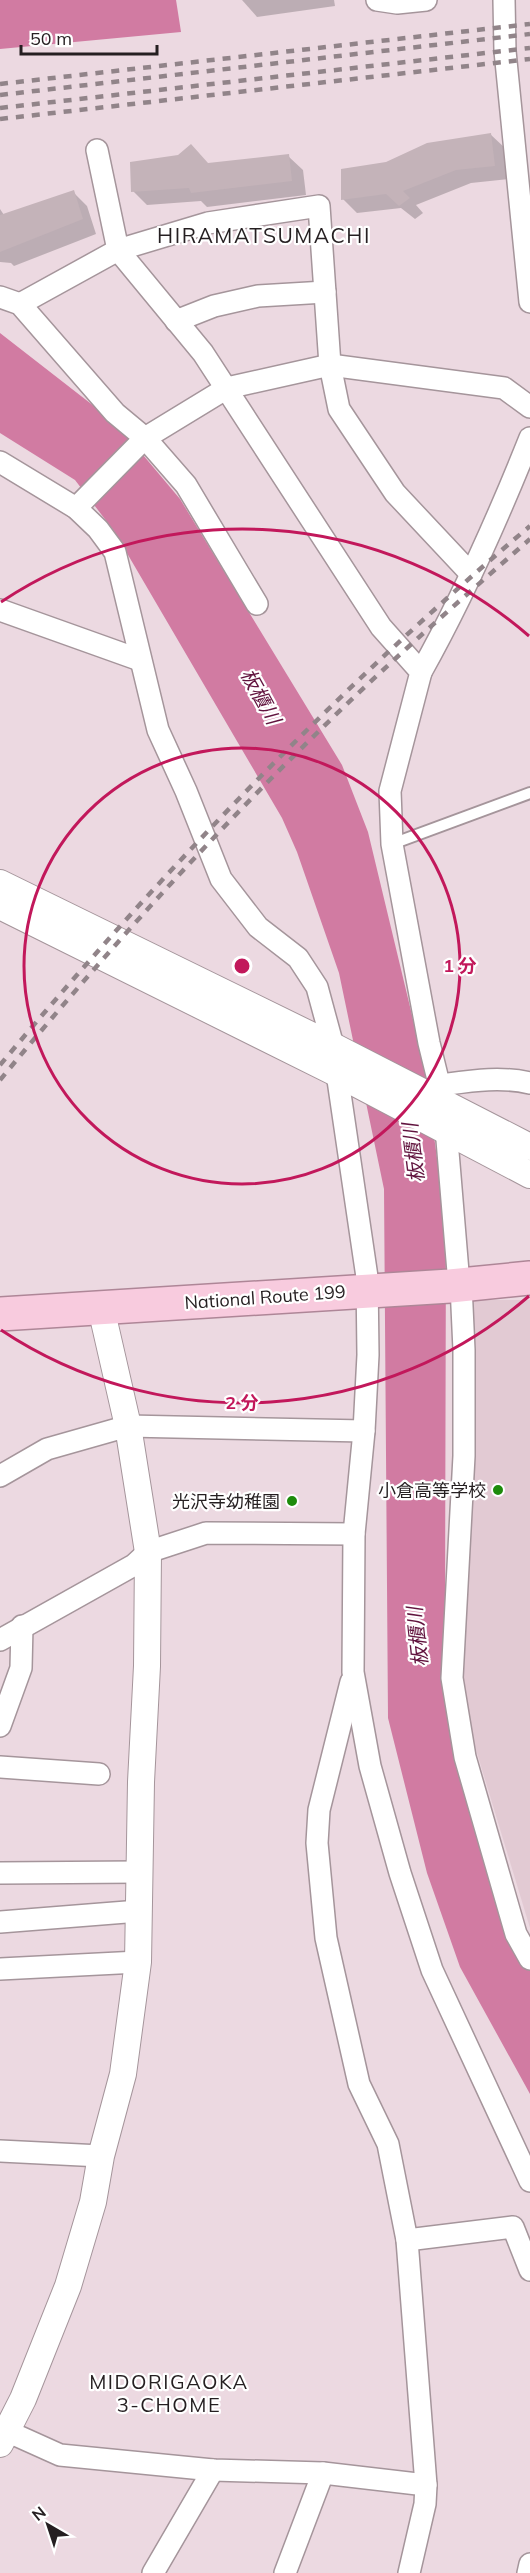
<svg xmlns="http://www.w3.org/2000/svg" width="530" height="2573" viewBox="0 0 530 2573" font-family="Mulish,'Noto Sans JP',sans-serif">
<rect width="100%" height="100%" fill="#ecd9e1"/>
<path fill="#e2cad3" d="M469 1300H530V1928L474 1743 464 1679Z"/>
<g fill="#d17ba2">
<path d="M0 0H176L181 32 0 49Z"/>
<path d="M0 333 117 424 180 499 342 765 368 832 424 1065 446 1222 445 1615 447 1699 456 1768 530 1950V2094L460 1967 427 1873 388 1718 384 1189 339 973 297 852 282 818 114 531 75 480 0 433Z"/>
</g>
<g fill="#0003">
<path d="M242 0H334L335 6 257 17Z"/>
<path d="M490 134 505 148 509 179 471 183 416 205 423 213 415 219 401 208 357 213 343 199 386 163Z"/>
<path d="M288 156 303 170 306 195 207 207 201 201 147 205 133 191 179 157 209 164Z"/>
<path d="M73 192 87 206 96 234 14 266 11 263 0 262V209L4 215Z"/>
</g>
<g fill="#c4b3b9">
<path d="M491 133 495 166 456 170 403 191 410 198 399 206 386 194 341 200V169L386 162 427 143Z"/>
<path d="M191 144 208 163 289 154 292 181 191 193 189 188 131 192 130 162 178 155Z"/>
<path d="M74 190 83 219 0 252V215Z"/>
</g>
<g fill="none" stroke-linecap="round" stroke-linejoin="round">
<defs>
<path id="service" d="M392 844 530 793"/>
<g id="minor">
<path d="M377 0 397 3 426 0"/>
<path d="M504 0 505 51 530 302"/>
<path d="M97 150 118 250 203 353 381 627 421 672 390 791 392 844 429 1043 444 1104 458 1272 461 1285 464 1350V1456L452 1678 465 1757 516 1934 530 1959"/>
<path d="M0 297 20 304 115 413 145 438 186 485 257 604"/>
<path d="M20 304 118 250 208 223 319 206 330 365 339 409 395 493 471 574"/>
<path d="M176 321 214 306 258 296 325 292"/>
<path d="M0 462 76 508 98 529 115 552 158 730 186 791 221 879 258 927 298 958 317 987 333 1046 367 1277 368 1355 364 1431 354 1534 353 1672 370 1766 400 1873 432 1970 530 2181"/>
<path d="M76 508 145 438 227 388 330 365 504 388 530 407"/>
<path d="M0 610 140 660"/>
<path d="M421 672C463 597 498 518 530 438"/>
<path d="M440 1085C470 1081 500 1076 530 1083"/>
<path d="M0 1476 47 1449 128 1426 364 1431"/>
<path d="M0 1640 134 1565 148 1552 206 1533 354 1534"/>
<path d="M351 1682 319 1810 317 1843 326 1938 359 2084 388 2144 407 2240 426 2485 425 2504 409 2573"/>
<path d="M0 1726 21 1668 22 1626"/>
<path d="M0 1767 99 1774"/>
<path d="M0 1873 139 1872"/>
<path d="M0 1922 139 1911"/>
<path d="M0 1969 138 1962"/>
<path d="M0 2151 101 2156"/>
<path d="M407 2240 513 2227 530 2270"/>
<path d="M0 2428 60 2455 213 2470 323 2473 426 2485"/>
<path d="M153 2573 213 2470"/>
<path d="M285 2573 323 2473"/>
<path d="M528 2573 530 2564"/>
</g>
<g id="tertiary">
<path d="M0 883 333 1046 530 1147"/>
<path d="M0 906 338 1074 530 1175"/>
<path d="M0 2444 23 2399 68 2286 93 2202 101 2156 123 2074 138 1962 141 1782 147 1666 148 1552 128 1426 101 1308"/>
</g>
<path id="trunk" d="M0 1314 450 1286 530 1278"/>
</defs>
<use href="#service" stroke="#a5959b" stroke-width="14"/>
<use href="#minor" stroke="#a5959b" stroke-width="24"/>
<use href="#tertiary" stroke="#a5959b" stroke-width="28"/>
<use href="#trunk" stroke="#ae8697" stroke-width="36"/>
<use href="#service" stroke="#fff" stroke-width="10"/>
<use href="#minor" stroke="#fff" stroke-width="21"/>
<use href="#tertiary" stroke="#fff" stroke-width="26"/>
<use href="#trunk" stroke="#f8cbde" stroke-width="33"/>
<g stroke="#918489" stroke-width="4.5" stroke-dasharray="8 8" stroke-linecap="butt">
<path d="M0 84 530 24"/>
<path d="M0 95 530 34"/>
<path d="M0 108 530 48"/>
<path d="M0 119 530 59"/>
<path d="M0 1065C164 869 334 692 530 526"/>
<path d="M0 1080C100 959 206 841 318 732 386 665 458 602 530 539"/>
</g>
</g>
<g fill="none" stroke="#c2185b" stroke-width="3">
<circle cx="242" cy="966" r="218"/>
<path d="M529 1296A437 437 0 0 1 1 1330M1 602A437 437 0 0 1 529 636"/>
</g>
<g fill="#1d8b0b" stroke="#fff" stroke-width="2">
<circle cx="498" cy="1490" r="6"/>
<circle cx="292" cy="1501" r="6"/>
</g>
<g text-anchor="middle" dominant-baseline="central" stroke-width="4.5" stroke-linejoin="round" paint-order="stroke">
<g font-size="18" fill="#251f21" stroke="#fff">
<text transform="translate(265 1297) rotate(-4)">National Route 199</text>
</g>
<g font-size="18" fill="#251f21" stroke="#fff" text-anchor="end">
<text x="486" y="1490">小倉高等学校</text>
<text x="280" y="1501">光沢寺幼稚園</text>
</g>
<g font-size="20" font-style="italic" fill="#61133e" stroke="#fff">
<text transform="translate(261 696) rotate(61)">板櫃川</text>
<text transform="translate(413 1153) rotate(-97)">板櫃川</text>
<text transform="translate(417 1637) rotate(-96)">板櫃川</text>
</g>
<g font-size="20" letter-spacing="1.5" fill="#251f21" stroke="#fff">
<text x="169" y="2381">MIDORIGAOKA<tspan x="169" dy="23">3-CHOME</tspan></text>
</g>
<g font-size="21" letter-spacing="1.5" fill="#251f21" stroke="#fff">
<text x="264" y="235">HIRAMATSUMACHI</text>
</g>
</g>
<circle cx="242" cy="966" r="9" fill="#c2185b" stroke="#fff" stroke-width="3"/>
<g font-size="18" text-anchor="middle" font-weight="bold" fill="#c2185b" stroke="#fff" stroke-width="4.5" stroke-linejoin="round" paint-order="stroke">
<text x="460" y="972">1 分</text>
<text x="242" y="1409">2 分</text>
</g>
<g transform="translate(48 2525) rotate(321)" stroke="#ffffff" stroke-width="4.5" paint-order="stroke">
<path d="M0-4.5L10 22L0 15L-10 22Z" fill="#251f21"/>
<text y="-9" font-size="16" font-weight="bold" text-anchor="middle" fill="#251f21">N</text>
</g>
<path d="M21 45v9h136v-9" fill="none" stroke="#251f21" stroke-width="3"/>
<text x="30" y="45" font-size="18" fill="#251f21" stroke="#ffffff" stroke-width="4.5" paint-order="stroke">50 m</text>
</svg>
